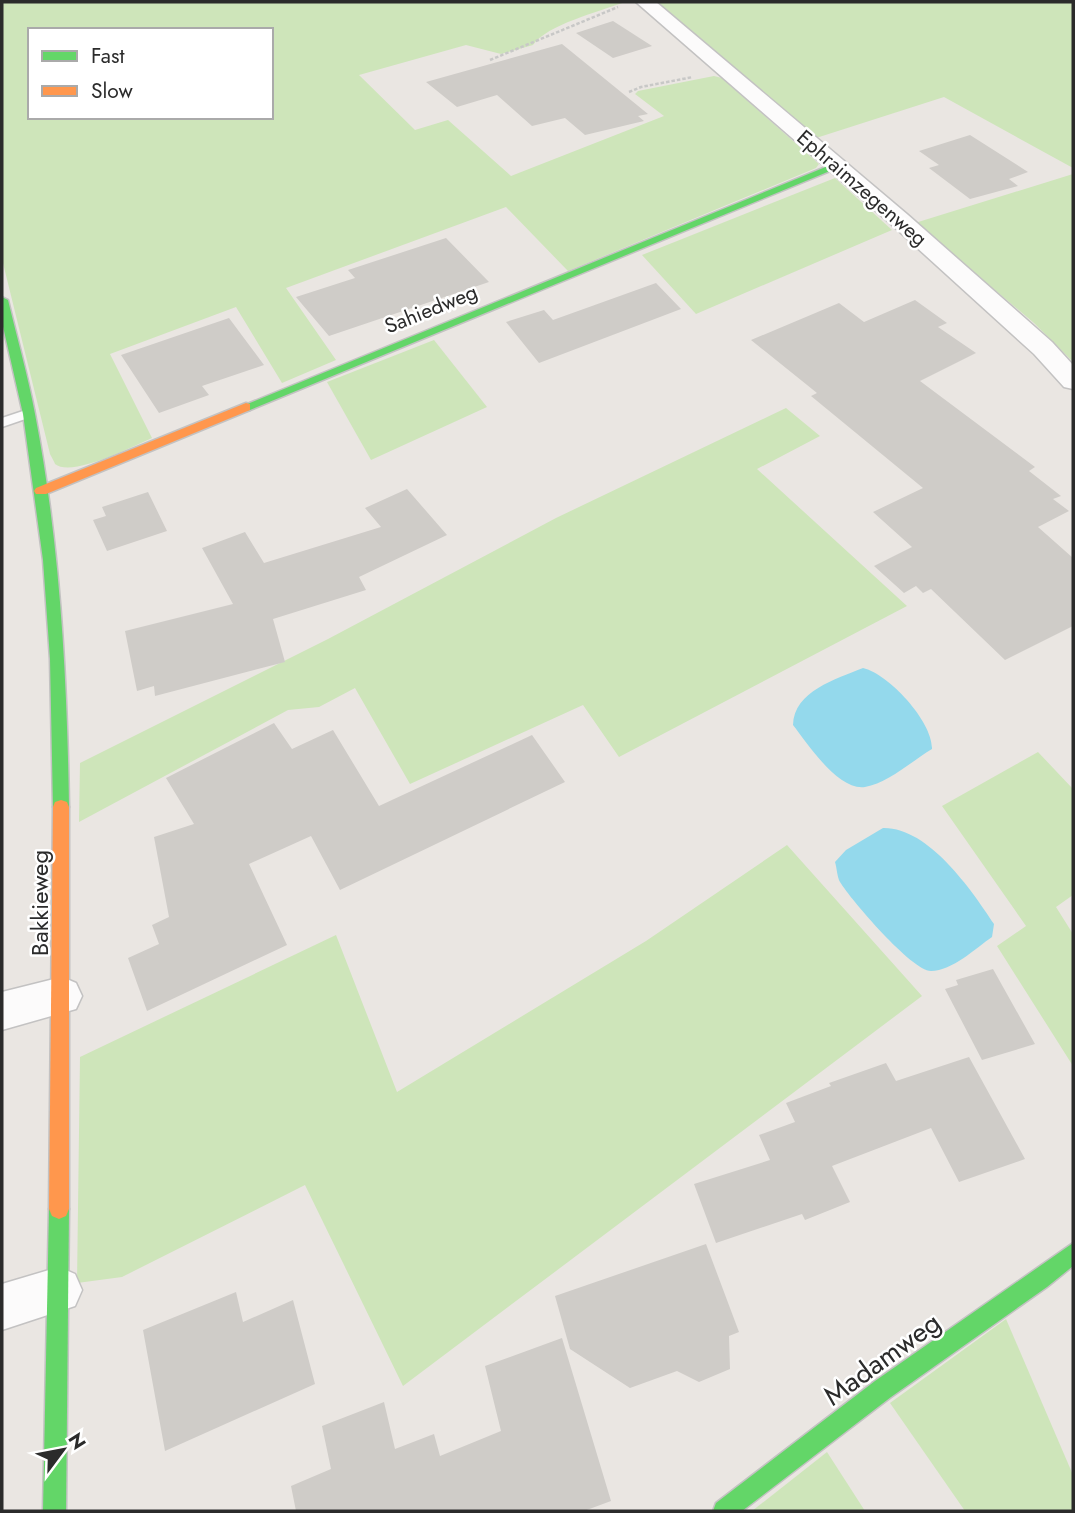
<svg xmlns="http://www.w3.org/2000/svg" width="1075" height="1513" viewBox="0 0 1075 1513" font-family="Jost,sans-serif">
<rect width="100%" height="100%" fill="#eae6e2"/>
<g fill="#cee5ba" fill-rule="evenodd">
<path d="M2 2H625C601 11 546 25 533 45L501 54 466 45 359 75 415 130 448 120 511 176 664 116 635 94 638 91 714 76 722 78 819 164 816 168 568 271 506 207 286 288 336 360 282 383 236 307 110 354 152 438C133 446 72 478 55 464 55 463 50 454 50 454L2 259ZM30 30H271V117H30Z"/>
<path d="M655 2H1073V168L944 97 813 139Z"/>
<path d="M1073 174V362L1034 323 915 223Z"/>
<path d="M835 178 892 230 696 314 642 255Z"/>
<path d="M434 340 487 407 371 460 327 382Z"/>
<path d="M786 408 820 436 757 469 907 606 619 757 583 705 410 784 355 688 319 707 288 710 79 822 80 763 328 639 556 518Z"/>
<path d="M1038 752 1073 789V895L1056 907 1073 934V1066L997 946 1026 926 942 806Z"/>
<path d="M787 845 922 996 403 1386 305 1185 122 1277 77 1283 80 1057 336 935 397 1092 646 941Z"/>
<path d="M1006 1319 1073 1475V1511H965L890 1403Z"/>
<path d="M827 1452 865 1511H752Z"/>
</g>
<g fill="#94d9ec">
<path d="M863 668C889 674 933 722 932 749 912 761 888 783 865 787 838 791 808 744 793 725 794 691 836 679 863 668Z"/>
<path d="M883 828C928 827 971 889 994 924L992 937C976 948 952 971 931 971 912 971 851 900 840 882 837 877 837 868 835 862L846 850Z"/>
</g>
<g fill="#cfccc8">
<path d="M613 21 652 46 613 58 576 33Z"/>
<path d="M562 44 648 114 638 116 644 121 585 135 565 118 532 126 497 95 457 107 426 82Z"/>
<path d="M970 135 1028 172 1009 179 1018 186 970 199 929 168 939 165 919 151Z"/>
<path d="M446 238 489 282 329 336 296 297 355 278 348 270Z"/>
<path d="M656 283 681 309 539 363 506 322 544 310 553 320Z"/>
<path d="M915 300 947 323 938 327 976 353 920 381 1035 467 1029 471 1061 496 1053 499 1069 511 1038 527 1073 558V626L1005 660 931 589 923 593 916 586 904 593 874 566 912 547 873 512 923 488 811 396 817 393 751 340 839 303 864 322Z"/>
<path d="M229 318 264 365 202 386 209 395 159 413 121 355Z"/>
<path d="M407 489 447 535 359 577 366 590 273 619 285 662 155 696 154 686 137 691 125 631 233 604 202 548 245 532 264 563 381 527 365 508Z"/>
<path d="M148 492 167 531 107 551 93 520 106 516 102 507Z"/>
<path d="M274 723 292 749 333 730 379 806 532 735 565 782 340 890 311 836 249 864 287 945 147 1011 128 958 159 944 152 925 169 917 154 837 194 824 166 778Z"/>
<path d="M993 969 1035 1044 982 1060 945 989 958 985 956 980Z"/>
<path d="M969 1057 1025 1159 959 1182 931 1128 832 1166 850 1202 805 1220 802 1214 716 1243 694 1184 770 1160 759 1135 795 1122 786 1103 831 1086 829 1083 886 1063 896 1081Z"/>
<path d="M706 1244 739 1332 729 1336 730 1369 699 1382 677 1371 630 1388 570 1349 555 1296Z"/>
<path d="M236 1292 243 1322 293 1300 315 1384 165 1451 143 1330Z"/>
<path d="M562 1338 611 1501 584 1511H296L291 1486 331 1469 322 1426 384 1402 395 1449 434 1434 440 1456 501 1431 485 1366Z"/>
</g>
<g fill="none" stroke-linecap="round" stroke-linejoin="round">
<defs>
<path id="lane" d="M29 409 34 410V416L2 427V418Z"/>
<g id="street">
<path d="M636 2H656L908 215 1052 342 1073 365V389L1064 387 1034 354 892 225Z"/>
<path d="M62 977 76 983 82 996 76 1009 2 1030V992Z"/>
<path d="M59 1267 75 1274 82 1290 75 1306 2 1330V1284Z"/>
</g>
<g id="fast">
<path d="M833 164 842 166 250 410 246 411 240 407Z"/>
<path d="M2 297 8 300C17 338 28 376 35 414 60 544 67 675 69 807L67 812 61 814 55 812 53 807 50 659 43 560 23 414 2 322Z"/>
<path d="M59 1199 66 1202 69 1209 66 1511H43L49 1209 52 1202Z"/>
<path d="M1073 1243V1266L1047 1287 891 1397 742 1511H713L716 1503 875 1381Z"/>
</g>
<g id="slow">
<path d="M246 403 250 404V410L46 494H36L34 491 36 488Z"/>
<path d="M61 800 67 802 69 807V1209L66 1216 59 1219 52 1216 49 1209 53 807 55 802Z"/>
</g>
</defs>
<use href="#lane" stroke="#c3c2c2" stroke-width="3"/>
<use href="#street" stroke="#c3c2c2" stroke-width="3"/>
<use href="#fast" stroke="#c3c2c2" stroke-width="3"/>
<use href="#slow" stroke="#c3c2c2" stroke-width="3"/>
<g stroke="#c8c8c7" stroke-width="2.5" stroke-dasharray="3.5 2" stroke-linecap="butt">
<path d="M490 60 618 7"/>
<path d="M629 92 641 87 693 77"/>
</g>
<use href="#lane" fill="#fcfbfb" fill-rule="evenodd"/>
<use href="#street" fill="#fcfbfb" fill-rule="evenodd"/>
<use href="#fast" fill="#63d668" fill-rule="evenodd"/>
<use href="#slow" fill="#ff974d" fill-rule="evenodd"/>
</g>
<g text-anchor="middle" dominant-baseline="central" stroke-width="5" stroke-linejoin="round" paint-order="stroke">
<g font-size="21" fill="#2b2b2b" stroke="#fff">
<text transform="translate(862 188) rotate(41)">Ephraimzegenweg</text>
<text transform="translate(431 309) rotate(-22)">Sahiedweg</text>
</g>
<g font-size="24" fill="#2b2b2b" stroke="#fff">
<text transform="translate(39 903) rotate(-90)">Bakkieweg</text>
</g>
<g font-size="28" fill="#2b2b2b" stroke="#fff">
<text transform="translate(882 1359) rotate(-36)">Madamweg</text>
</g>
</g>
<rect width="1075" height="1513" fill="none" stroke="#2b2b2b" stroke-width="7"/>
<rect x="28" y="28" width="245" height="91" fill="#ffffff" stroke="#aaaaaa" stroke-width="2"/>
<rect x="42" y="51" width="35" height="10" fill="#63d668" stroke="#aaaaaa" stroke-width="2"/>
<text x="91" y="63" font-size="21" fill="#2b2b2b">Fast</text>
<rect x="42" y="86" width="35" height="10" fill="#ff974d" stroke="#aaaaaa" stroke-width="2"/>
<text x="91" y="98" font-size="21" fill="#2b2b2b">Slow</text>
<g transform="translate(63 1450) rotate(58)" stroke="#ffffff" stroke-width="5" paint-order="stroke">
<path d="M0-5L12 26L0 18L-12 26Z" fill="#2b2b2b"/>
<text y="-10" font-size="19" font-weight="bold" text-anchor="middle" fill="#2b2b2b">N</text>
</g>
</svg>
